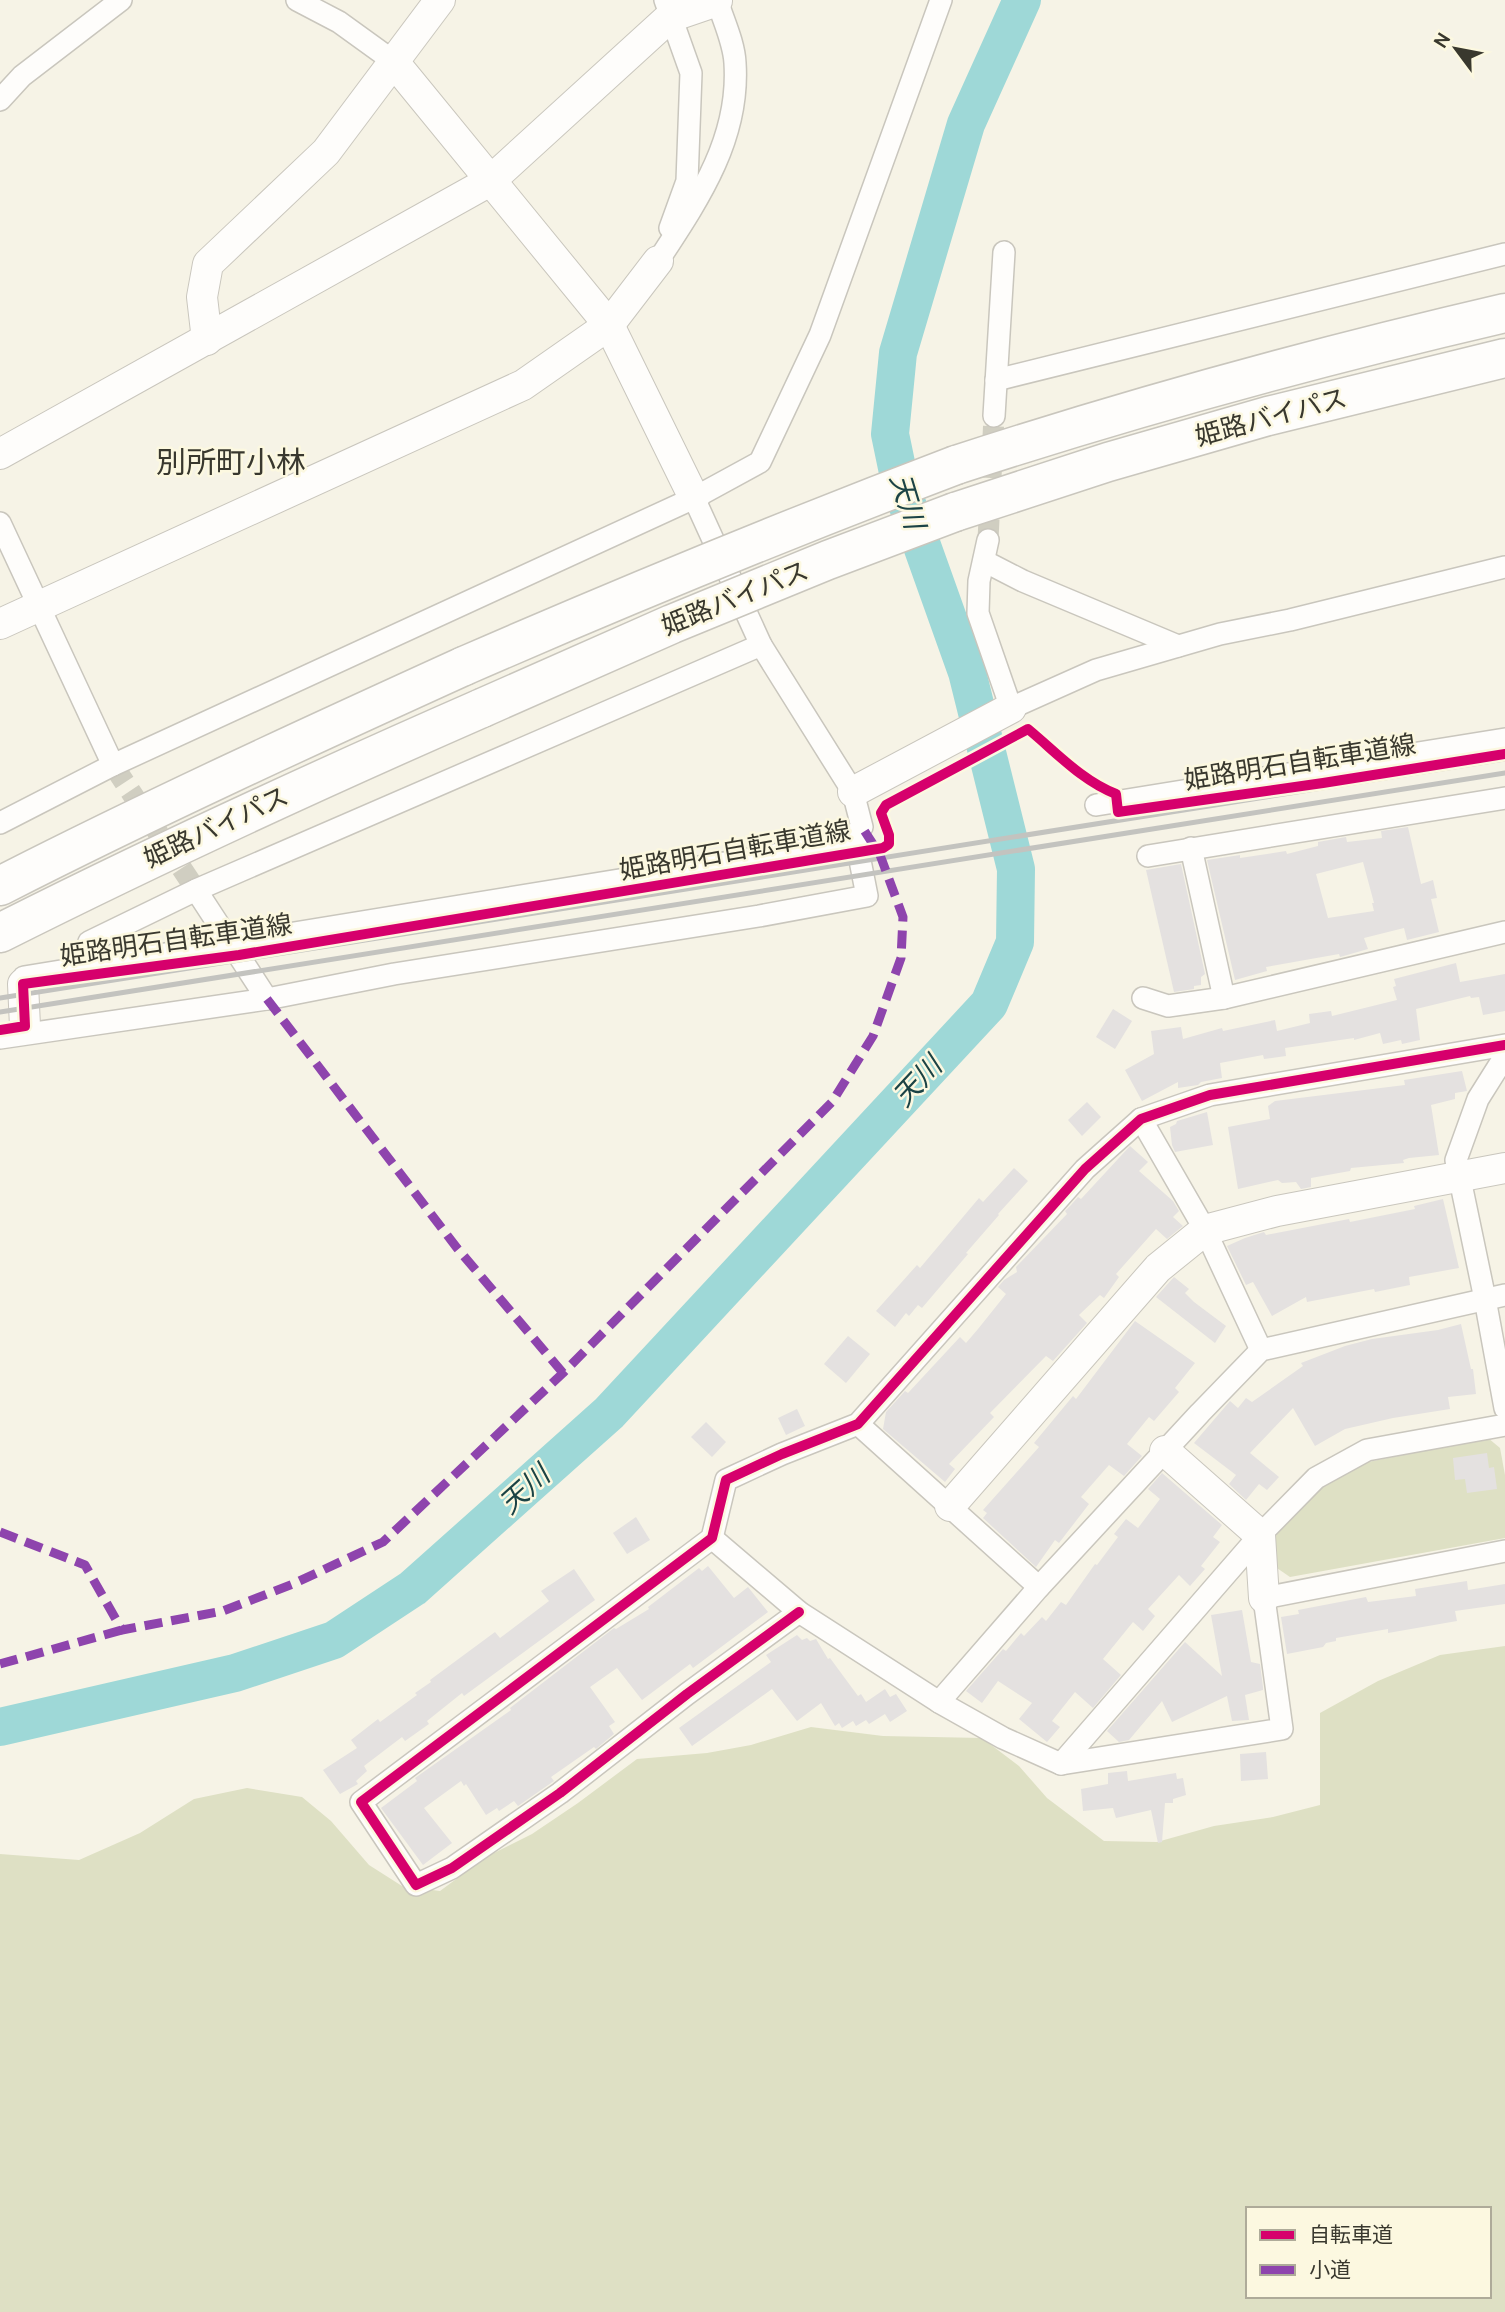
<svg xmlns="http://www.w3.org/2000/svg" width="1505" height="2312" viewBox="0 0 1505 2312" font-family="Cabin,'Noto Sans JP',sans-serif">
<rect width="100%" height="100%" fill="#f6f3e6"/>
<g fill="#dee0c4" fill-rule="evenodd">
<path d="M1488 1438 1500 1448 1505 1475V1538L1290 1577 1274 1566 1272 1547 1281 1523 1326 1482 1363 1463Z"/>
<path d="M1505 1646V2312H0V1854L79 1860 140 1833 194 1799 247 1788 302 1797 331 1821 369 1865 402 1886 440 1891 486 1857 532 1834 578 1803 637 1759 707 1753 751 1745 811 1727 883 1736 982 1738 1019 1766 1047 1798 1104 1841 1157 1842 1214 1826 1273 1817 1320 1805V1713L1378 1681 1440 1655ZM1248 2209H1489V2296H1248Z"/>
</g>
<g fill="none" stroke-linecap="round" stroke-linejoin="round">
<path stroke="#9ed8d7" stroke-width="38" d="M0 1727 235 1673 334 1640 413 1588 609 1413 989 1004 1015 942 1016 869 967 672 901 487 890 434 898 353 966 124 1022 0"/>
</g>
<g fill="#e4e1e0" fill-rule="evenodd">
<path d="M1408 827 1421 884 1433 880 1437 898 1431 899 1439 932 1407 940 1404 928 1364 938 1368 949 1340 957 1339 954 1266 967 1267 971 1235 980 1207 860 1240 855V858L1286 851 1287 854 1318 846V842L1346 837 1347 842 1382 838 1381 831ZM1363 862 1374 903H1372L1374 911 1328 918 1316 874Z"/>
<path d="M1181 864 1205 974 1201 977V985L1194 986V989L1174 992 1146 870Z"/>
<path d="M1456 963 1460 982 1505 974V1011L1483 1015 1479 997 1471 998 1470 996 1416 1009 1420 1040 1402 1044 1401 1040 1383 1044 1380 1033 1354 1040V1038L1285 1048 1286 1056 1264 1059 1263 1055 1220 1063 1222 1078 1201 1082 1198 1085 1178 1088V1082L1142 1101 1125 1070 1154 1054 1151 1031 1181 1027 1183 1039 1222 1028 1223 1031 1275 1020 1277 1031 1310 1023 1309 1014 1331 1011 1332 1016 1397 1000 1393 987 1396 986 1394 979Z"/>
<path d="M1113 1009 1132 1021 1115 1049 1096 1037Z"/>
<path d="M1462 1071 1467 1091 1455 1093V1099L1431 1105 1439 1155 1409 1158 1403 1160 1404 1163 1351 1168 1350 1171 1311 1178V1187L1301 1189 1296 1182 1282 1183 1278 1180 1238 1189 1228 1127 1270 1119 1268 1106 1275 1101 1405 1085 1404 1080Z"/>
<path d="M1087 1102 1101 1117 1082 1136 1068 1120Z"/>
<path d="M1207 1112 1213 1145 1175 1152 1172 1145 1170 1127 1176 1124 1177 1121Z"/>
<path d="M1130 1146 1148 1162 1139 1171 1173 1201 1179 1211 1173 1217 1183 1226 1167 1239 1156 1229 1116 1274 1119 1277 1104 1298 1100 1295 1079 1315 1087 1323 1053 1361 1046 1356 990 1413 994 1417 949 1464 955 1469 945 1482 883 1429 886 1412 905 1391 908 1393 960 1337 966 1343 978 1329 1006 1294 998 1287 1004 1280 1017 1272 1016 1267 1067 1214 1065 1211 1071 1205 1078 1197 1081 1199Z"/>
<path d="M1014 1168 1028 1181 998 1214 999 1215 966 1253 968 1254 922 1308 918 1305 909 1316 906 1313 895 1327 876 1311 917 1265 920 1268 979 1198 983 1202Z"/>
<path d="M1443 1199 1459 1268 1409 1277 1410 1285 1375 1292 1374 1289 1307 1302 1306 1297 1272 1316 1253 1282 1246 1285 1227 1246 1245 1238 1264 1232 1266 1235 1349 1219 1350 1222 1415 1209 1414 1206Z"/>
<path d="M1174 1277 1189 1289 1185 1293 1194 1302 1226 1326 1215 1343 1156 1297Z"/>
<path d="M1135 1321 1195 1363 1175 1388 1179 1392 1154 1421 1149 1417 1127 1444 1142 1456 1124 1476 1109 1465 1081 1497 1089 1504 1059 1543 1055 1540 1036 1567 983 1518 987 1513 983 1510 1039 1447 1034 1443 1073 1396 1076 1399Z"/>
<path d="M1461 1324 1471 1369H1473L1476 1394 1448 1397 1450 1409 1393 1418 1345 1429 1315 1446 1293 1408 1250 1453 1279 1477 1267 1490 1259 1484 1246 1500 1229 1484 1236 1475 1194 1443 1230 1401 1238 1408 1246 1398 1252 1402 1303 1366 1301 1363 1345 1346 1372 1339 1438 1330Z"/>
<path d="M848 1336 870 1354 846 1383 824 1364Z"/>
<path d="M797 1409 805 1426 786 1435 778 1418Z"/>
<path d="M706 1422 726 1442 712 1457 691 1437Z"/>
<path d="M1487 1453 1489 1468 1494 1467 1497 1489 1467 1493 1465 1479 1455 1480 1453 1458Z"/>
<path d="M1162 1473 1222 1525 1213 1537 1220 1542 1201 1566 1205 1569 1190 1586 1179 1575 1148 1609 1155 1616 1143 1631 1133 1622 1103 1659 1121 1675 1093 1708 1075 1692 1052 1721 1060 1727 1047 1742 1019 1719 1032 1703 998 1681 982 1703 966 1691 1003 1649 1006 1651 1021 1633 1024 1636 1042 1617 1046 1621 1061 1602 1066 1605 1095 1564 1097 1565 1118 1537 1114 1534 1126 1519 1138 1528 1160 1499 1148 1489Z"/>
<path d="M636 1517 650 1540 627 1554 613 1533Z"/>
<path d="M708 1566 734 1598 748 1587 768 1612 693 1668 690 1664 642 1700 617 1668 590 1687 615 1722 609 1726 614 1734 596 1749 594 1747 551 1777 554 1781 518 1806 514 1801 499 1811 497 1808 486 1815 466 1784 464 1786 461 1781 424 1808 452 1843 423 1865 381 1808 417 1781 415 1778 511 1710 510 1708 614 1628 616 1629 649 1609 648 1607 699 1568 702 1571Z"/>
<path d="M574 1569 595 1600 464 1696 462 1693 427 1721 429 1724 405 1741 402 1737 364 1766 367 1771 356 1781 358 1784 340 1794 323 1770 357 1748 351 1740 378 1719 380 1722 417 1695 415 1693 431 1682 430 1680 495 1632 500 1638 549 1601 541 1591Z"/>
<path d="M1467 1581 1468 1590 1505 1584V1604L1455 1611 1457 1621 1388 1633V1629L1336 1638V1641L1326 1643 1323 1647 1287 1654 1281 1617 1299 1614 1298 1610 1366 1597 1368 1602 1416 1596 1415 1589Z"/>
<path d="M1242 1610 1251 1662 1260 1664 1263 1687V1690L1245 1695 1249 1720 1232 1721 1227 1696 1172 1722 1162 1701 1129 1740 1119 1742 1107 1731 1185 1642 1222 1676 1211 1615Z"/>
<path d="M797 1635 802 1640 807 1638 810 1641 816 1639 828 1659 830 1658 858 1696 861 1694 866 1702 885 1689 890 1697 896 1694 907 1711 890 1722 885 1714 869 1724 866 1720 856 1726 853 1721 842 1728 839 1723 835 1726 821 1703 797 1721 772 1689 692 1746 679 1728 771 1662 766 1655Z"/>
<path d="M1266 1752 1268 1779 1241 1781 1240 1754Z"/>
<path d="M1127 1771 1128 1781 1176 1773 1177 1779 1183 1778 1186 1795 1173 1799V1803H1165L1162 1842 1158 1843 1151 1810 1116 1818 1113 1808 1083 1811 1081 1789 1108 1784V1773Z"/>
</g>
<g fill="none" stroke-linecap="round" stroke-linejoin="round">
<g stroke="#d0cec1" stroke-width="21" stroke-dasharray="21 10" stroke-linecap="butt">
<path d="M988 540 994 416"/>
<path d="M113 765 196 890"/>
</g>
<defs>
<g id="street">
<path d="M297 0 339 22 393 61"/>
<path d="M665 0 691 73 687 181 670 228"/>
<path d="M0 100 22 76 121 0"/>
<path d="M658 261C698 200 740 139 735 63 734 42 723 20 717 0"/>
<path d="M996 380 1505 254"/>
<path d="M994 416 1004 252"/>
<path d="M0 523 113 765"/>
<path d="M988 540 979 581 978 613 1011 708 1096 670 1220 634 1290 620 1505 567"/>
<path d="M984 561 1023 581 1178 646"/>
<path d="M1096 805 1505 739"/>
<path d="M0 823 113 765 694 498 760 462 820 335 941 0"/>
<path d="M1191 848 1224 998"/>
<path d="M1148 856 1505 798"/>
<path d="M196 890 267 999"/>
<path d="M96 965 89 942 196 890 761 645"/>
<path d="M23 984 24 977 847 843 862 827 853 792 761 645 694 498"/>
<path d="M1143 998 1168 1006 1224 998 1505 932"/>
<path d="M0 1038 267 999 394 974 759 916 867 896 855 835"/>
<path d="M1505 1056 1478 1099 1456 1160 1485 1299 1505 1408"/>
<path d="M1141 1119 1205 1230 1261 1350"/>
<path d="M858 1424 1039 1587"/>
<path d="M712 1538 799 1612 939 1702 1003 1738 1061 1764 1282 1729 1264 1598 1505 1551"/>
<path d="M799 1612 687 1694 560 1793 452 1868 416 1885 361 1802 712 1538 726 1480 782 1454 858 1424 1085 1169 1141 1119 1210 1095 1505 1045"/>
<path d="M939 1702 1039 1587 1200 1413 1261 1350 1505 1295"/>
<path d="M1061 1764 1260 1535 1316 1478 1367 1450 1505 1425"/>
</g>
<g id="secondary">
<path d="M393 61 609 325 694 498"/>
<path d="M207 340 202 297 208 264 326 152 440 0"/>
<path d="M0 454 490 181 670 17 717 1"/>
<path d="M0 624 523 385 609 325 658 261"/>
<path d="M853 792 1011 708"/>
<path d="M23 984 25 1026"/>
<path d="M1165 1451 1260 1535 1264 1598"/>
<path d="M950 1506 1158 1268 1205 1230 1277 1211 1505 1168"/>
</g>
<g id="highway">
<path d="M956 465C1137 406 1320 356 1505 313"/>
<path d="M955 512 1108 462 1268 416 1505 358"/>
<path d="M0 886C153 808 308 737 464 666"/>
<path d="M0 933C159 853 320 779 482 708"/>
</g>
</defs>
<use href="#street" stroke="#c9c6bd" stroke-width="24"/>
<use href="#secondary" stroke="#c9c6bd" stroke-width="32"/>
<use href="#highway" stroke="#c9c6bd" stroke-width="41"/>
<use href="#street" stroke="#fefdfb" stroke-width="21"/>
<use href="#secondary" stroke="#fefdfb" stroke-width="30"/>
<use href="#highway" stroke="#fefdfb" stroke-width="38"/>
<g stroke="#c3c3bf" stroke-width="5">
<path d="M0 998 1505 759"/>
<path d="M0 1012 1505 773"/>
</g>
<defs>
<g id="highway-bridge">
<path d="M464 666C627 595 790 528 956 465"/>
<path d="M482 708 672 624 828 560 955 512"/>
</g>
</defs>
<use href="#highway-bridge" stroke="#c9c6bd" stroke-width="41" stroke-linecap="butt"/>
<use href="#highway-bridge" stroke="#fefdfb" stroke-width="38"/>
<g stroke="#8e44ad" stroke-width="9" stroke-dasharray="18 9" stroke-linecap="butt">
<path d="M267 999 457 1248 563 1373"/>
<path d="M0 1532 85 1565 122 1630 223 1611 293 1584 383 1542 563 1373 832 1102 873 1036 901 958 903 917 880 855 862 827"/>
<path d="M0 1664 122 1630"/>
</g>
<defs>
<g id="cycleway">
<path d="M0 1030 25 1026 23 984 239 955 883 848 889 844V835L881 813 886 805 1028 729C1056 752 1082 781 1116 794L1118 812 1323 783 1505 754"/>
<path d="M799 1612 687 1694 560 1793 452 1868 416 1885 361 1802 712 1538 726 1480 782 1454 858 1424 1085 1169 1141 1119 1210 1095 1505 1045"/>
</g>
</defs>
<use href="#cycleway" stroke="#fcf8e0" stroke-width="15"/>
<use href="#cycleway" stroke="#d6006c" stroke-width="10"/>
</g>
<g text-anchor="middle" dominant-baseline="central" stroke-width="5" stroke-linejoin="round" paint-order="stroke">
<g font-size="26" fill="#39382e" stroke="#fcf8e0">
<text transform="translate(1271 417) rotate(-15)">姫路バイパス</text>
<text transform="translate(735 598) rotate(-22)">姫路バイパス</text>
<text transform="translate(1300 762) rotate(-9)">姫路明石自転車道線</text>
<text transform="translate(216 827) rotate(-25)">姫路バイパス</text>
<text transform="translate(735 850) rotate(-10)">姫路明石自転車道線</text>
<text transform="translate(176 940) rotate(-8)">姫路明石自転車道線</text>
</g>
<g font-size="28" font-style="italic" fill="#1b4345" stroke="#fcf8e0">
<text transform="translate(908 501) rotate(73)">天川</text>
<text transform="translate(917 1081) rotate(-47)">天川</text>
<text transform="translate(524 1489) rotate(-42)">天川</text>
</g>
<g font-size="30" fill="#39382e" stroke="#fcf8e0">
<text x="231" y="462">別所町小林</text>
</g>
</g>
<rect x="1246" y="2207" width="245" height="91" fill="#fcf8e0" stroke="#aeab99" stroke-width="2"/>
<rect x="1260" y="2230" width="35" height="10" fill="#d6006c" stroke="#aeab99" stroke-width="2"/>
<text x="1309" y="2242" font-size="21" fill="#39382e">自転車道</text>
<rect x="1260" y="2265" width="35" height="10" fill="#8e44ad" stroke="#aeab99" stroke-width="2"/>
<text x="1309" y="2277" font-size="21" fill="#39382e">小道</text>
<g transform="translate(1456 49) rotate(302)" stroke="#fcf8e0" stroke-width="5" paint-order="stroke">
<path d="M0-5L12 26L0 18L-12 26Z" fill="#39382e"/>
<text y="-10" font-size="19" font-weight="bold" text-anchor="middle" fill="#39382e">N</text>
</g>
</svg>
